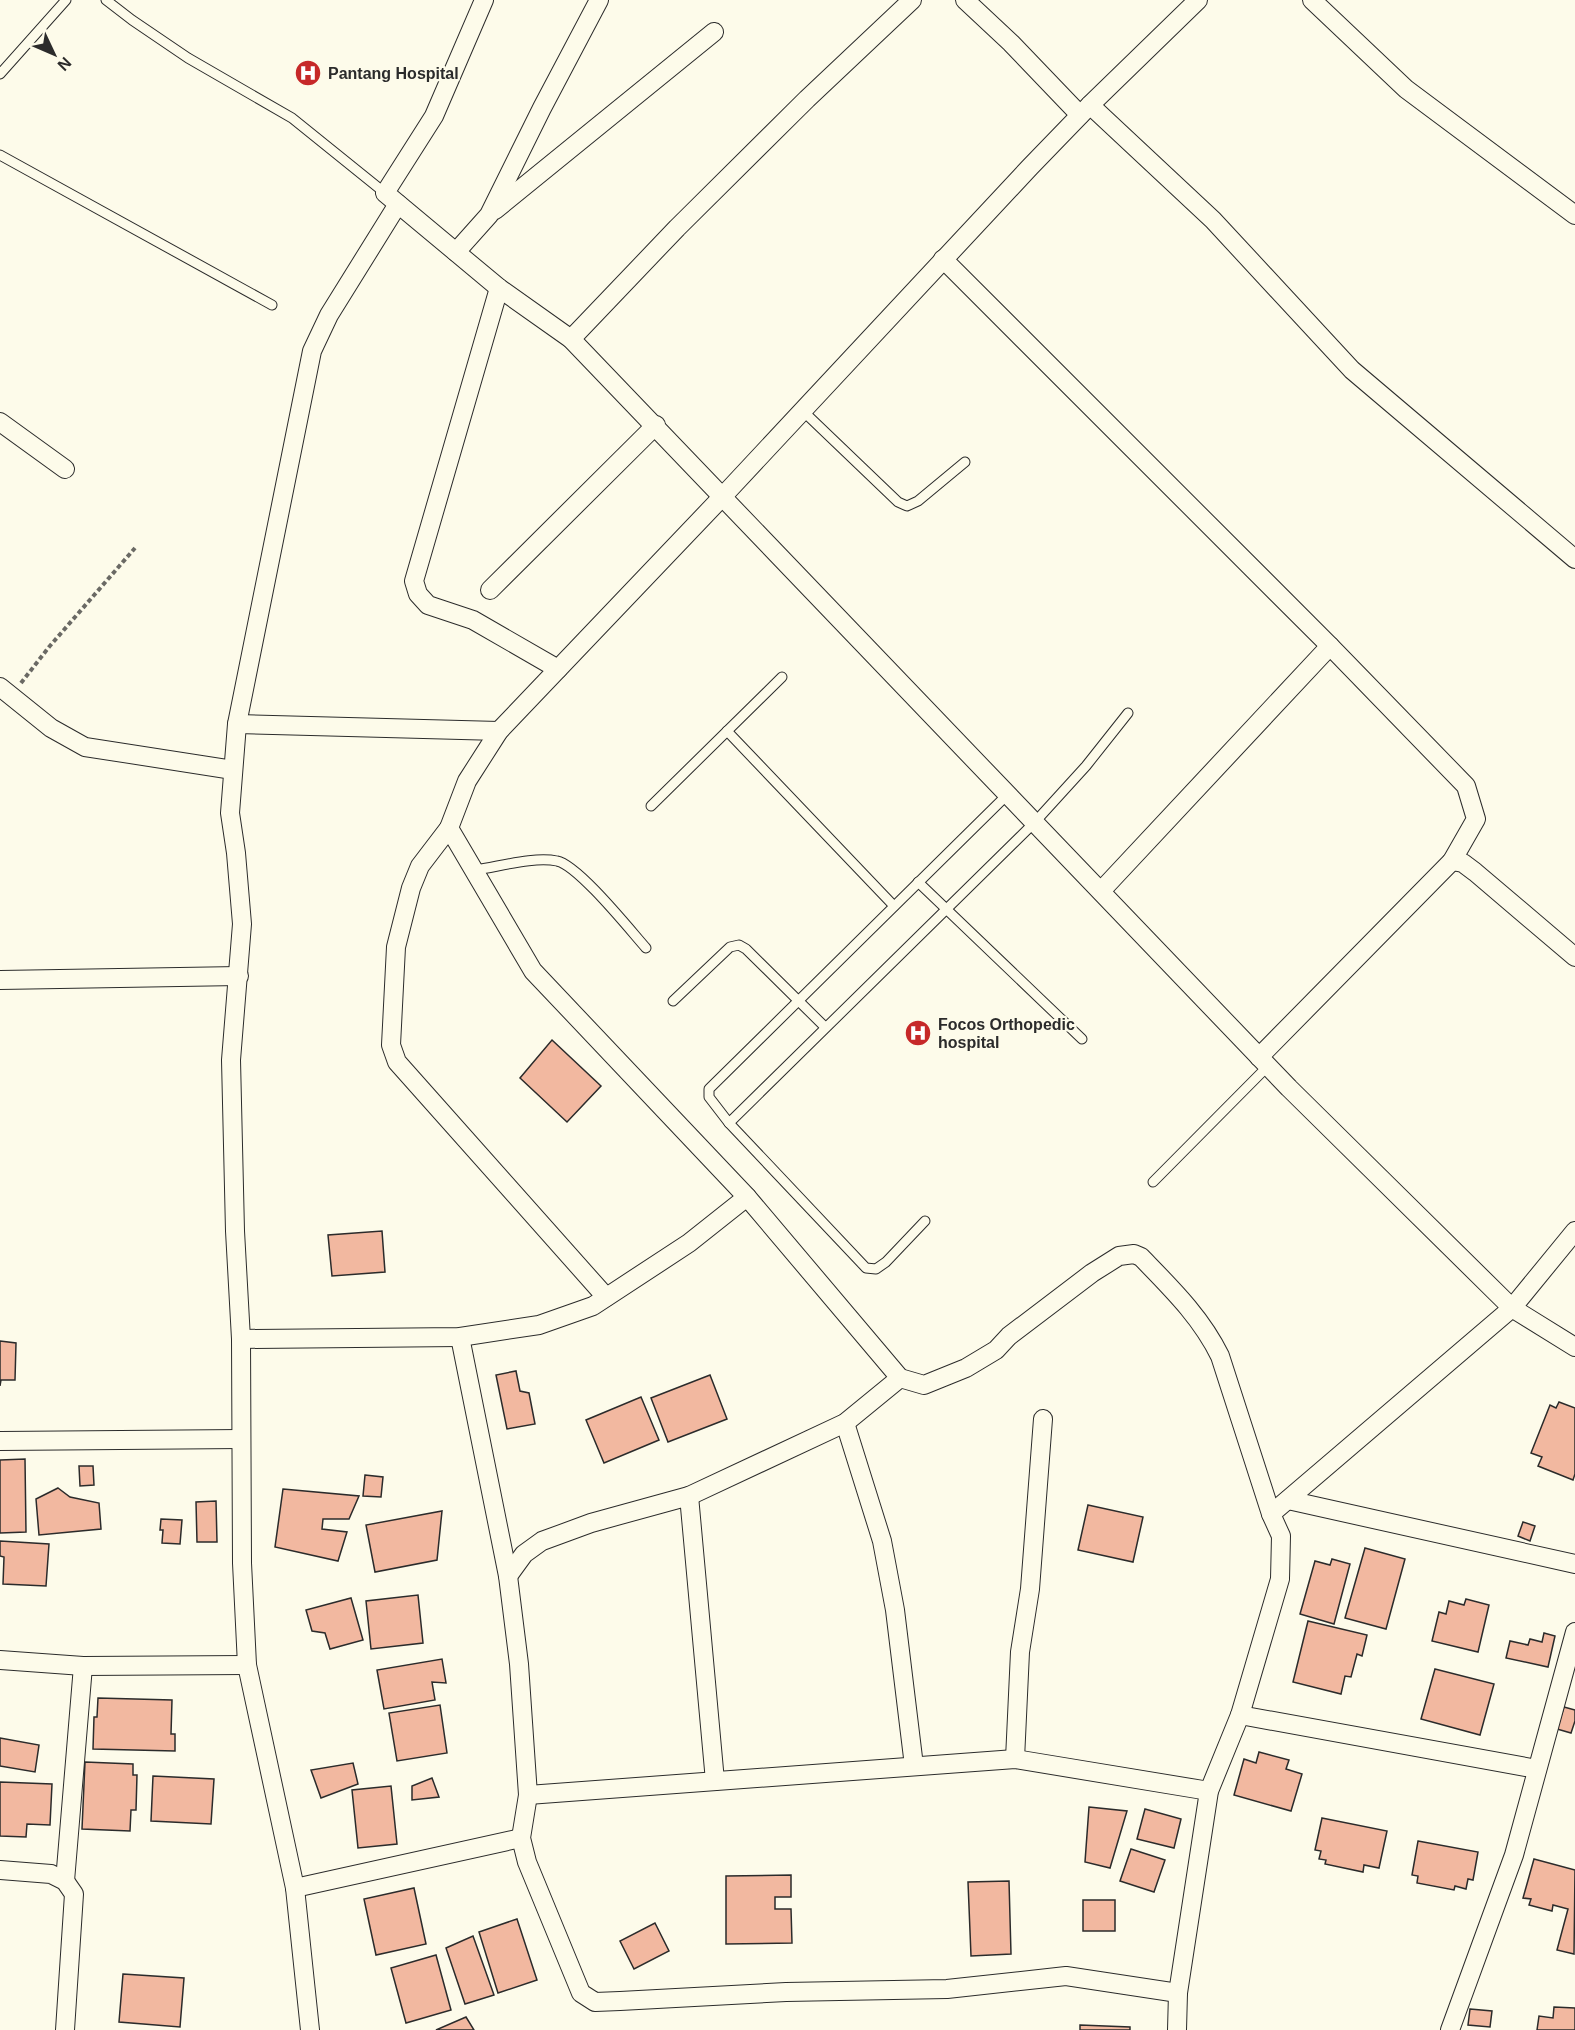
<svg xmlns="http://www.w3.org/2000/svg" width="1575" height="2030" viewBox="0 0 1575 2030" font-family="Arial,sans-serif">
<rect width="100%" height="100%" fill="#fdfbea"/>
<g fill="#f2b8a0" stroke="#2b2b2b" stroke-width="1.5">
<path d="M552 1040 601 1086 567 1122 520 1078Z"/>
<path d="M382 1231 385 1272 332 1276 328 1235Z"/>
<path d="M0 1341 16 1343 15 1380H1L0 1386Z"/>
<path d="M516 1371 520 1391 529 1393 535 1424 507 1429 496 1375Z"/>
<path d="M710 1375 727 1419 668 1442 651 1398Z"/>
<path d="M641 1397 659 1440 604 1463 586 1420Z"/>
<path d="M1559 1402 1575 1408V1474L1573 1480 1538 1466 1542 1457 1531 1453 1550 1405 1556 1408Z"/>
<path d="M25 1459 26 1532 0 1533V1460Z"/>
<path d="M79 1466H93L94 1485 80 1486Z"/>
<path d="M365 1475 383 1477 381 1497 363 1496Z"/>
<path d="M58 1488 70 1497 99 1503 101 1529 39 1535 36 1499Z"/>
<path d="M283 1489 359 1496 349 1519H323L322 1529 347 1532 338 1561 275 1547Z"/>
<path d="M216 1501 217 1542H197L196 1502Z"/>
<path d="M1088 1505 1143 1517 1133 1562 1078 1550Z"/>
<path d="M442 1511 437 1560 375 1572 366 1525Z"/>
<path d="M161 1519 182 1520 180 1544 162 1543 163 1530H160Z"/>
<path d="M1523 1522 1535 1526 1530 1541 1518 1536Z"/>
<path d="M0 1541 49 1544 46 1586 3 1584 4 1557 0 1556Z"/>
<path d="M1365 1548 1405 1559 1386 1629 1345 1618Z"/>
<path d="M1332 1559 1350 1564 1334 1624 1300 1614 1315 1561 1330 1565Z"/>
<path d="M418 1595 423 1643 371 1649 366 1601Z"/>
<path d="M351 1598 363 1640 330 1649 325 1633 312 1631 306 1610Z"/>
<path d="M1466 1599 1489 1605 1478 1652 1432 1641 1439 1612 1446 1614 1449 1601 1464 1605Z"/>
<path d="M1308 1621 1367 1635 1362 1656 1357 1654 1351 1677 1345 1676 1341 1694 1293 1682Z"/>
<path d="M1544 1633 1555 1636 1548 1667 1506 1658 1510 1641 1528 1645 1530 1639 1542 1642Z"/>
<path d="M442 1659 446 1683 432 1682 435 1700 384 1709 377 1670Z"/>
<path d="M1435 1669 1494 1684 1480 1735 1421 1719Z"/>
<path d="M98 1698 172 1700 171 1734H175V1751L93 1749 94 1717H97Z"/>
<path d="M440 1705 447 1753 397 1761 389 1713Z"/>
<path d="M1564 1707 1575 1710V1721L1571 1733 1557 1729Z"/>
<path d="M0 1738 39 1745 35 1772 0 1766Z"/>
<path d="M1259 1752 1289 1760 1286 1769 1302 1774 1291 1811 1234 1795 1244 1759 1256 1763Z"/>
<path d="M85 1762 133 1764V1775H137L136 1810H131L130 1831 82 1829Z"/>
<path d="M353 1763 358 1784 321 1798 311 1770Z"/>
<path d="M153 1776 214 1779 211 1824 151 1821Z"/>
<path d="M432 1778 439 1797 412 1800V1786Z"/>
<path d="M0 1782 52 1784 50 1825 27 1824 26 1837 0 1836Z"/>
<path d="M391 1786 397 1844 358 1848 352 1790Z"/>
<path d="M1089 1807 1127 1811 1110 1868 1085 1862Z"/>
<path d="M1145 1809 1181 1819 1174 1848 1137 1839Z"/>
<path d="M1322 1818 1387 1831 1379 1868 1364 1865 1363 1872 1325 1864 1326 1860 1319 1859 1321 1851 1315 1850Z"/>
<path d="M1418 1841 1478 1852 1473 1880 1468 1879 1466 1889 1455 1886 1454 1890 1417 1883 1418 1876 1412 1875Z"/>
<path d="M1131 1849 1165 1860 1154 1892 1120 1881Z"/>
<path d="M1534 1859 1575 1870 1574 1954 1557 1950 1568 1909 1553 1905 1552 1911 1529 1905 1531 1899 1523 1898Z"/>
<path d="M791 1875V1897H775V1909H791L792 1943 726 1944V1876Z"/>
<path d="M1009 1881 1011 1954 971 1956 968 1882Z"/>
<path d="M414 1888 426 1944 376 1955 364 1899Z"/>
<rect x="1083" y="1900" width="32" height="31"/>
<path d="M517 1919 537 1980 498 1993 479 1932Z"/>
<path d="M655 1923 669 1951 634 1969 620 1941Z"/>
<path d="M473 1936 494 1995 465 2004 446 1948Z"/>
<path d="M436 1955 451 2010 406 2023 391 1968Z"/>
<path d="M123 1974 184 1978 180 2027 119 2022Z"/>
<path d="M1554 2007 1575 2008V2030H1537L1539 2016 1553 2018Z"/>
<path d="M1470 2009 1492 2011 1490 2027 1468 2025Z"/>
<path d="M466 2017 474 2030H436Z"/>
<path d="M1080 2025 1130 2027V2030H1080Z"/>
</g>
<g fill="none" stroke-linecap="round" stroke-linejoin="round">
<defs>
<g id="service">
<path d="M106 0 132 20 188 58 292 118 385 193"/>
<path d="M0 74 66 0"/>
<path d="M0 155 272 305"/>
<path d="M803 411 898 502 907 506 918 501 965 462"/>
<path d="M727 731 894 906"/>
<path d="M1008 794 709 1089V1097L729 1123 1035 822 1086 766 1128 713"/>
<path d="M651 806 782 677"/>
<path d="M475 870C498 867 534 856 557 861 578 865 630 930 646 948"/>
<path d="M918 882 1082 1039"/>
<path d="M673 1001 730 947 739 945 746 949 825 1027"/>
<path d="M729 1123 866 1268 876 1269 886 1262 925 1221"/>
<path d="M1153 1182 1268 1066"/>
</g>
<g id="minor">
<path d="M484 0 434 116 385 193 499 288 571 339 1289 1088 1512 1308 1575 1347"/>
<path d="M965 0 1011 43 1080 115"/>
<path d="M1198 0 1090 105 1030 167 723 496 499 731 467 781 449 828 533 971 747 1197 900 1378 924 1385 966 1368 996 1350 1009 1336 1092 1273 1119 1256 1134 1254 1141 1257C1171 1288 1201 1317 1220 1356L1271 1514 1281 1536 1280 1579 1240 1715"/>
<path d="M1312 0 1406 89 1575 215"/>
<path d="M1090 105 1213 220 1352 370 1575 559"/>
<path d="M495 210 714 32"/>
<path d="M456 252 489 215 542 108 599 0"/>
<path d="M943 259 1330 646 1466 786 1476 819 1452 861 1259 1057"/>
<path d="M499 288 414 581 418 594 428 605 473 620 558 669"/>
<path d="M571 339 677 228 807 99 912 0"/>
<path d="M0 422 65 469"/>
<path d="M490 590 656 425"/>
<path d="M0 687 51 728 85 747 233 770"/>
<path d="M237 724 499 731"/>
<path d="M449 828 420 866 411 888 396 947 391 1045 397 1062 606 1297"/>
<path d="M1452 861 1463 863 1475 872 1575 957"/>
<path d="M1101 891 1330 646"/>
<path d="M0 980 239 976"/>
<path d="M460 1337 508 1576 519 1664 528 1795 521 1838 527 1862 581 1993 595 2002 620 2001 786 1992 947 1989 1066 1976 1178 1993"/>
<path d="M241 1339 460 1337 539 1325 593 1306 689 1243 747 1197"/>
<path d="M845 1423 882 1541 895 1610 914 1766"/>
<path d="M0 1441 241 1439"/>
<path d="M689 1496 715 1781"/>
<path d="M1288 1500 1575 1564"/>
<path d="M1271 1514 1512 1308 1575 1231"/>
<path d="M508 1576 524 1554 542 1541 591 1523 689 1496 845 1423 900 1378"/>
<path d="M0 1660 83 1666 247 1665"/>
<path d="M1015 1759 1020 1652 1030 1589 1043 1419"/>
<path d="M528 1795 1015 1759 1209 1791"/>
<path d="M0 1870 51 1874 65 1881 74 1894 65 2030"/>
<path d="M65 1881 83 1666"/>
<path d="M295 1888 521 1838"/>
<path d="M310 2030 295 1888 247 1665 242 1563 241 1339 235 1231 231 1060 242 924 236 853 230 813 237 724 312 351 329 315 398 204"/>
<path d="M1177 2030 1178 1993 1209 1791 1240 1715 1537 1769"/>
<path d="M1450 2030 1514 1855 1575 1632"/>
</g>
</defs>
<use href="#service" stroke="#2b2b2b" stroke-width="11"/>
<use href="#minor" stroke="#2b2b2b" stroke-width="20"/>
<path stroke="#6a6964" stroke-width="4" stroke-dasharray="4.5 3" stroke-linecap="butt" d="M21 683 49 647 135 548"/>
<use href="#service" stroke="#fdfbea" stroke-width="9"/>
<use href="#minor" stroke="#fdfbea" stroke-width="18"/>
</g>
<defs>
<symbol id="hospital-disc" viewBox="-11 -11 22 22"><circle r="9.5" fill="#c62828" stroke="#fdfbea"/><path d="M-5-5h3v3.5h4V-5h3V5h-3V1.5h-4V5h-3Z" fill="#fff"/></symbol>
</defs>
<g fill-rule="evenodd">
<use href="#hospital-disc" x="293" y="58" width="30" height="30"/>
<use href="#hospital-disc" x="903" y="1018" width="30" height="30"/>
</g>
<g text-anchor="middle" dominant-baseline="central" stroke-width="4.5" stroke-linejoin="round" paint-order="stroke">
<g font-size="16" font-weight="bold" fill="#2b2b2b" stroke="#fdfbea" text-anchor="start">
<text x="328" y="73">Pantang Hospital</text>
<text x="938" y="1024">Focos Orthopedic<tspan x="938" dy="18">hospital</tspan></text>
</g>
</g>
<g transform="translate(54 54) rotate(134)" stroke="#fdfbea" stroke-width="4.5" paint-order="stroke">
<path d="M0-4.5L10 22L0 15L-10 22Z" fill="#2b2b2b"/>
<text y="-9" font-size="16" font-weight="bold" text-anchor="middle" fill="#2b2b2b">N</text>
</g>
</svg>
